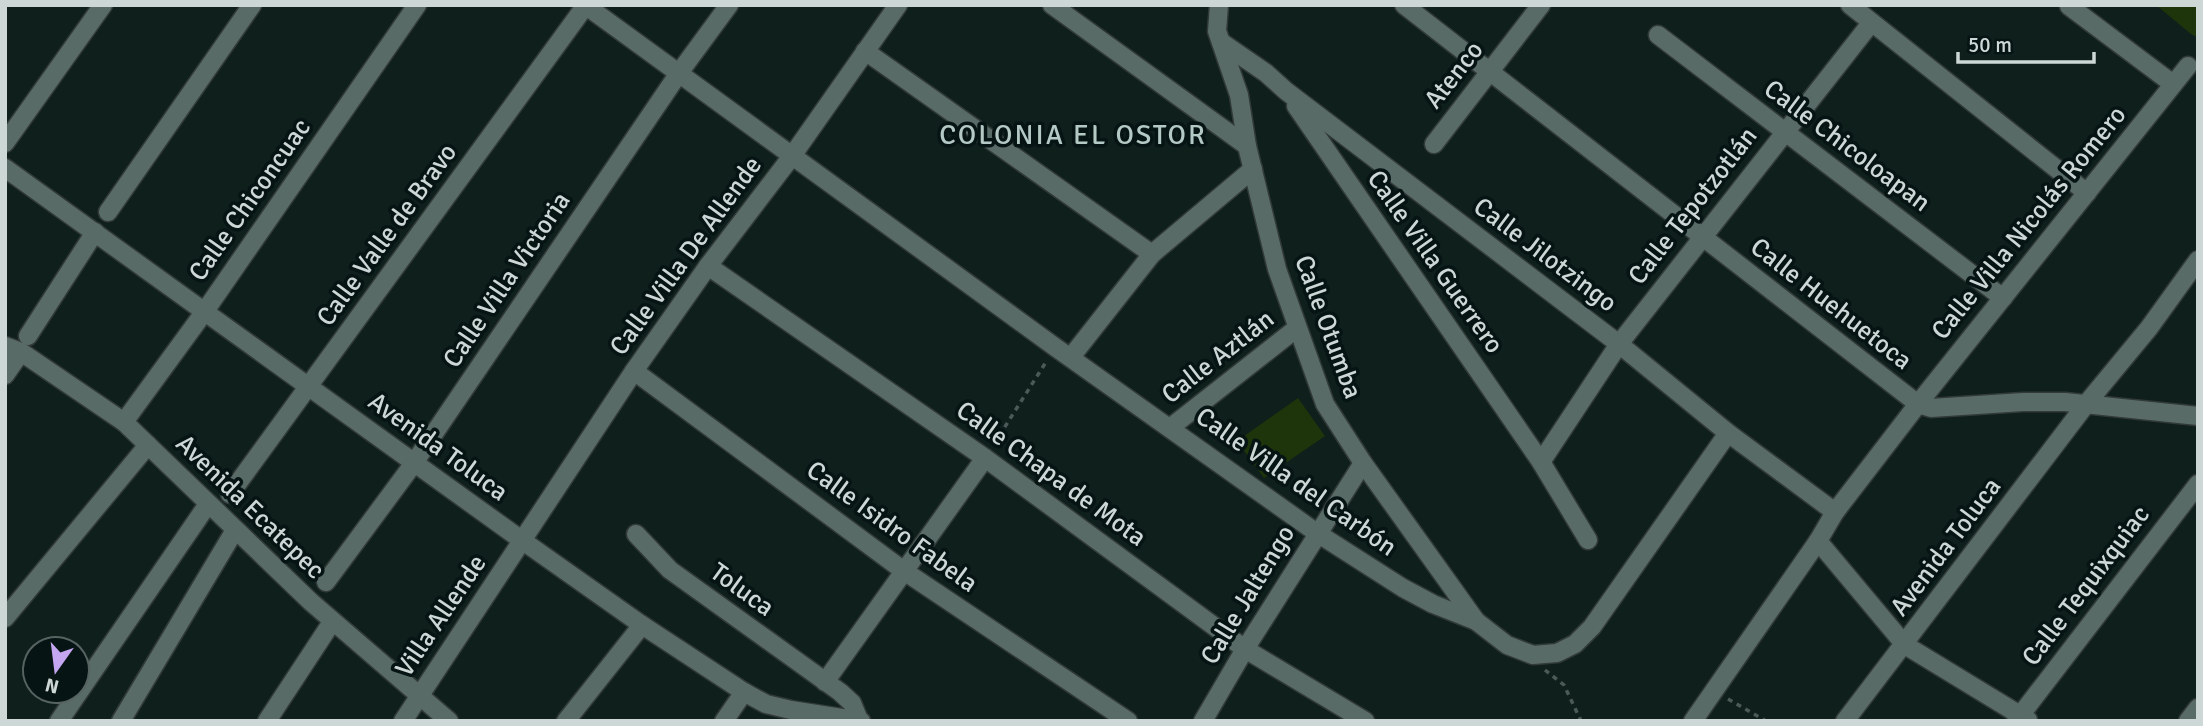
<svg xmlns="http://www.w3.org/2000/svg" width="2203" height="726" viewBox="0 0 2203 726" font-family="Signika,sans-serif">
<rect width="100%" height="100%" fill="#0f1f1c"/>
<g fill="#1e340a">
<path d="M2156 5H2198V38L2191 34Z"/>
<path d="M1298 398 1325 436 1264 478 1237 441Z"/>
</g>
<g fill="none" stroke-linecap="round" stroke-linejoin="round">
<defs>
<g id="minor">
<path d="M585 5 1055 347 1317 533 1403 588 1433 604 1476 621 1507 645 1533 655 1557 653 1575 644 1592 627 1728 433"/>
<path d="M1052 5 1247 146"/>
<path d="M1219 5 1217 31 1239 95 1247 146 1277 269 1325 404 1363 463 1476 621"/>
<path d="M1404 5 1918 404 1931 408 2023 402H2065L2198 416"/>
<path d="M1850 5 2087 193"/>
<path d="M2069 6 2173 84"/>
<path d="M1658 35 2003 298"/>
<path d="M1221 42 1266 73 1286 91 1619 344 1728 433 1835 512"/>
<path d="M865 51 1152 254"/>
<path d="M1296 106 1541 462 1588 540"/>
<path d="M5 143 103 5"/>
<path d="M1434 144 1541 5"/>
<path d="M5 168 523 541 642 625 744 692 766 704 791 710 861 721"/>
<path d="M108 212 252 5"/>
<path d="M708 266 985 458 1245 649 1365 721"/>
<path d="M28 336 95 232"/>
<path d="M5 346 21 352 124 422 311 602 449 721"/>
<path d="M1071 357 1152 254 1253 169"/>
<path d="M634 371 904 571 1128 721"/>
<path d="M5 375 21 352"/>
<path d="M124 422 205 311 417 5"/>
<path d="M1171 427 1297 328"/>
<path d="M1541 462 1619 344 1871 23"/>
<path d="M230 494 586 5"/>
<path d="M636 534 670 570 840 692 852 703 859 720"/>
<path d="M1818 541 1905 645 2028 720"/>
<path d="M326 582 414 463 679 73 729 5"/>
<path d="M5 618 148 445"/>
<path d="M825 682 985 458"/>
<path d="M59 721 208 504"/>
<path d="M121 721 235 530"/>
<path d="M267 721 332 622"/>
<path d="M403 721 634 371 708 266 792 156 898 5"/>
<path d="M566 721 642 625"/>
<path d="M724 721 744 692"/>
<path d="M1203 721 1245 649 1363 463"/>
<path d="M1693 721 1818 541 1835 512 1918 404 2188 66"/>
<path d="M1845 721 2087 403 2149 328 2198 260"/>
<path d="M2016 721 2198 484"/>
<path d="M2188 721 2198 708"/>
</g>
</defs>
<use href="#minor" stroke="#313a38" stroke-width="21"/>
<g stroke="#4c5a57" stroke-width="3.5" stroke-dasharray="5 5" stroke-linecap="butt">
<path d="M994 444 1046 362"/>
<path d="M1545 670 1564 685 1581 721"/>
<path d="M1728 699 1766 721"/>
</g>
<use href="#minor" stroke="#596b67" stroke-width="18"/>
</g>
<g text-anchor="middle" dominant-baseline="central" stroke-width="7" stroke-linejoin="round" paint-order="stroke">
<g font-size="26" fill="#cdd7d5" stroke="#061513">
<text transform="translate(1454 75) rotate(-52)">Atenco</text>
<text transform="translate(1847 146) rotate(37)">Calle Chicoloapan</text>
<text transform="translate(250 200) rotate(-55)">Calle Chiconcuac</text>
<text transform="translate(1693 206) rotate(-52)">Calle Tepotzotlán</text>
<text transform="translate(2029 223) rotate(-51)">Calle Villa Nicolás Romero</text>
<text transform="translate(387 235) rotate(-54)">Calle Valle de Bravo</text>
<text transform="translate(1545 255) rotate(37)">Calle Jilotzingo</text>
<text transform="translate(686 256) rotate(-54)">Calle Villa De Allende</text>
<text transform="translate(1435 262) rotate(55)">Calle Villa Guerrero</text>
<text transform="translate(507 280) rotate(-56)">Calle Villa Victoria</text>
<text transform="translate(1831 304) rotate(38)">Calle Huehuetoca</text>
<text transform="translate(1328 327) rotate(70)">Calle Otumba</text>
<text transform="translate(1218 357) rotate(-38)">Calle Aztlán</text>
<text transform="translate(438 447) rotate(36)">Avenida Toluca</text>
<text transform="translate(1051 474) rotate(36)">Calle Chapa de Mota</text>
<text transform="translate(1296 482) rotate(35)">Calle Villa del Carbón</text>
<text transform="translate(250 507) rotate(44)">Avenida Ecatepec</text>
<text transform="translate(892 527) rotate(36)">Calle Isidro Fabela</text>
<text transform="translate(1946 547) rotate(-53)">Avenida Toluca</text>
<text transform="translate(2086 586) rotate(-53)">Calle Tequixquiac</text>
<text transform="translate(742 590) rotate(36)">Toluca</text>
<text transform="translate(1248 595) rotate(-59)">Calle Jaltengo</text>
<text transform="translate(441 616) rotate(-56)">Villa Allende</text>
</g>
<g font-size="28" letter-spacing="2" fill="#b5c9c4" stroke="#061513">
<text x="1073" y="135">COLONIA EL OSTOR</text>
</g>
</g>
<rect width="2203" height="726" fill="none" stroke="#cdd7d5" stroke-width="14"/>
<g transform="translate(56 670) rotate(194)"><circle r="33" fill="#061513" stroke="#566361" stroke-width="2"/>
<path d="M0-5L12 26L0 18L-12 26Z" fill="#c5a7f1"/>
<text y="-10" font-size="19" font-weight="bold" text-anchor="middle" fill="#cdd7d5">N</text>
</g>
<path d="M1958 52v10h136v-10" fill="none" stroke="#cdd7d5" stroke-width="3.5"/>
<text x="1968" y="52" font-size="21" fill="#cdd7d5" stroke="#061513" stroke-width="5" paint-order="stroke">50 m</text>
</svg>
